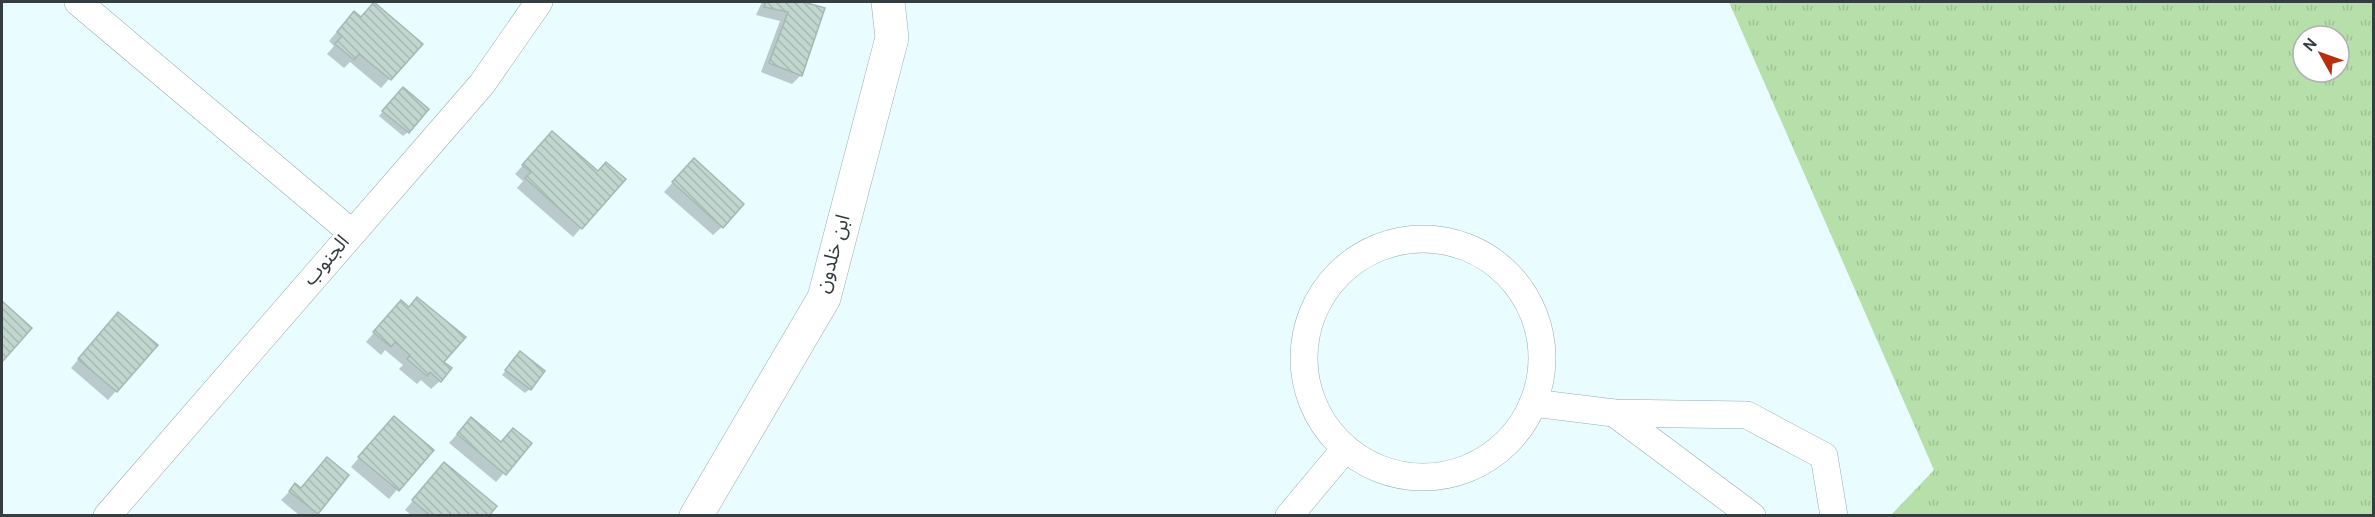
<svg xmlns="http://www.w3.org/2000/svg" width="2375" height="517" viewBox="0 0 2375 517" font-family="Overpass,'Noto Sans Arabic',sans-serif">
<defs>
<pattern id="grass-tufts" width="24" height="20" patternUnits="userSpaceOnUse" patternTransform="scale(1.5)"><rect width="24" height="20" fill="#b7dfaa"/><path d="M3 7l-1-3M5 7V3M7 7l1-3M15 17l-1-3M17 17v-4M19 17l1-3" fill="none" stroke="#9ec093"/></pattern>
<pattern id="building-back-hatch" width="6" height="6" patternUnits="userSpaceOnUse" patternTransform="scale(1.5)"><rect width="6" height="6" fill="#c1d6cf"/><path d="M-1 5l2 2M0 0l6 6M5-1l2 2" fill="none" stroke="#a6b9b3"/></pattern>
</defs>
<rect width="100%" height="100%" fill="#e9fcff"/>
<path fill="url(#grass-tufts)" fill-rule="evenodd" d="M1729 2H2373V515H1891L1934 470ZM2303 36H2339V72H2303Z"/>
<g fill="#0003">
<path d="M762 2H799L823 9 801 75 792 84 761 72 780 21 756 15Z"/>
<path d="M360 19 421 44 381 88 350 62 344 68 327 54 334 46 329 41 345 22Z"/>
<path d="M398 93 408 132 403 136 379 116Z"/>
<path d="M544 142 581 228 573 237 517 188 523 181 515 174Z"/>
<path d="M685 169 722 227 713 235 664 192Z"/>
<path d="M2 303 30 328 2 359Z"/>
<path d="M392 311 442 362 440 381 431 389 421 380 417 384 399 369 403 365 385 350 381 355 366 342Z"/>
<path d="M110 322 116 391 108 400 71 368Z"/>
<path d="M516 358 530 389 525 393 502 375Z"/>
<path d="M471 419 500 443H530L496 482 449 443Z"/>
<path d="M385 427 431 450 389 499 351 467Z"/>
<path d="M327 459 347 475 314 516H300L281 500 296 485 301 489Z"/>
<path d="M436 473 487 516H412L405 510Z"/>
</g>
<g fill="url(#building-back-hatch)" stroke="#a4b9b2" stroke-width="1.5">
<path d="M374 2 423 44 391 80 359 54 354 60 335 44 342 36 337 32 354 11 361 17Z"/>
<path d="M766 2H804L825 8 802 76 769 63 788 12 764 7Z"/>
<path d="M403 87 429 109 409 133 382 111Z"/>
<path d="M552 131 598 171 606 162 626 179 582 229 525 178 531 172 522 165Z"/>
<path d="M694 158 744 204 723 228 672 182Z"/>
<path d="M417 297 466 337 444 362 452 368 441 382 430 372 427 376 407 359 410 355 395 342 391 347 373 332 401 300 409 307Z"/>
<path d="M2 301 32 328 2 362Z"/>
<path d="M118 312 158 345 117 392 78 359Z"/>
<path d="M520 351 545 371 531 390 505 370Z"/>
<path d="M394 416 434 450 399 491 358 457Z"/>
<path d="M471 417 501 442 513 428 532 443 506 475 457 434Z"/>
<path d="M327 457 349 475 318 514 289 491 295 483 301 488Z"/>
<path d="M444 462 497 506 489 516H431L412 500Z"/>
</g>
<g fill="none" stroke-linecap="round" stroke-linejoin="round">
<defs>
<g id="minor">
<path d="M78 2 352 233"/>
<circle cx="1423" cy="358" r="119"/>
<path d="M1533 403 1614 413 1747 415 1824 456 1834 516"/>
<path d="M1614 413 1752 516"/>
<path d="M107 516 482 84 539 2"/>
<path d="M1289 516 1345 449"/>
</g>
<path id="tertiary" d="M696 516 824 298 892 38 888 2"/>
</defs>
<use href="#minor" stroke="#96adb0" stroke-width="28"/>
<use href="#tertiary" stroke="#96adb0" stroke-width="34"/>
<use href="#minor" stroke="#fff" stroke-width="27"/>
<use href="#tertiary" stroke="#fff" stroke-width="33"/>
</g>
<g text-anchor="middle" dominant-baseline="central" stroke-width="6" stroke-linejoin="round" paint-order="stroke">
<g font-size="20" fill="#343d3f" stroke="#fff">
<text transform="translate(834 254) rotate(-74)">ابن خلدون</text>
<text transform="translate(327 261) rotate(-49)">الجنوب</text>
</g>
</g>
<rect width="2375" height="517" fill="none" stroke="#343d3f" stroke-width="6"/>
<g transform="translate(2321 54) rotate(310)"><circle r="28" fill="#ffffff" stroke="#aeb1b2" stroke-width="1.5"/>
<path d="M0-4.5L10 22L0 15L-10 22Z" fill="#b92e0f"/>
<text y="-9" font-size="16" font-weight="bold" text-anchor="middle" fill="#343d3f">N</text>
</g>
</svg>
